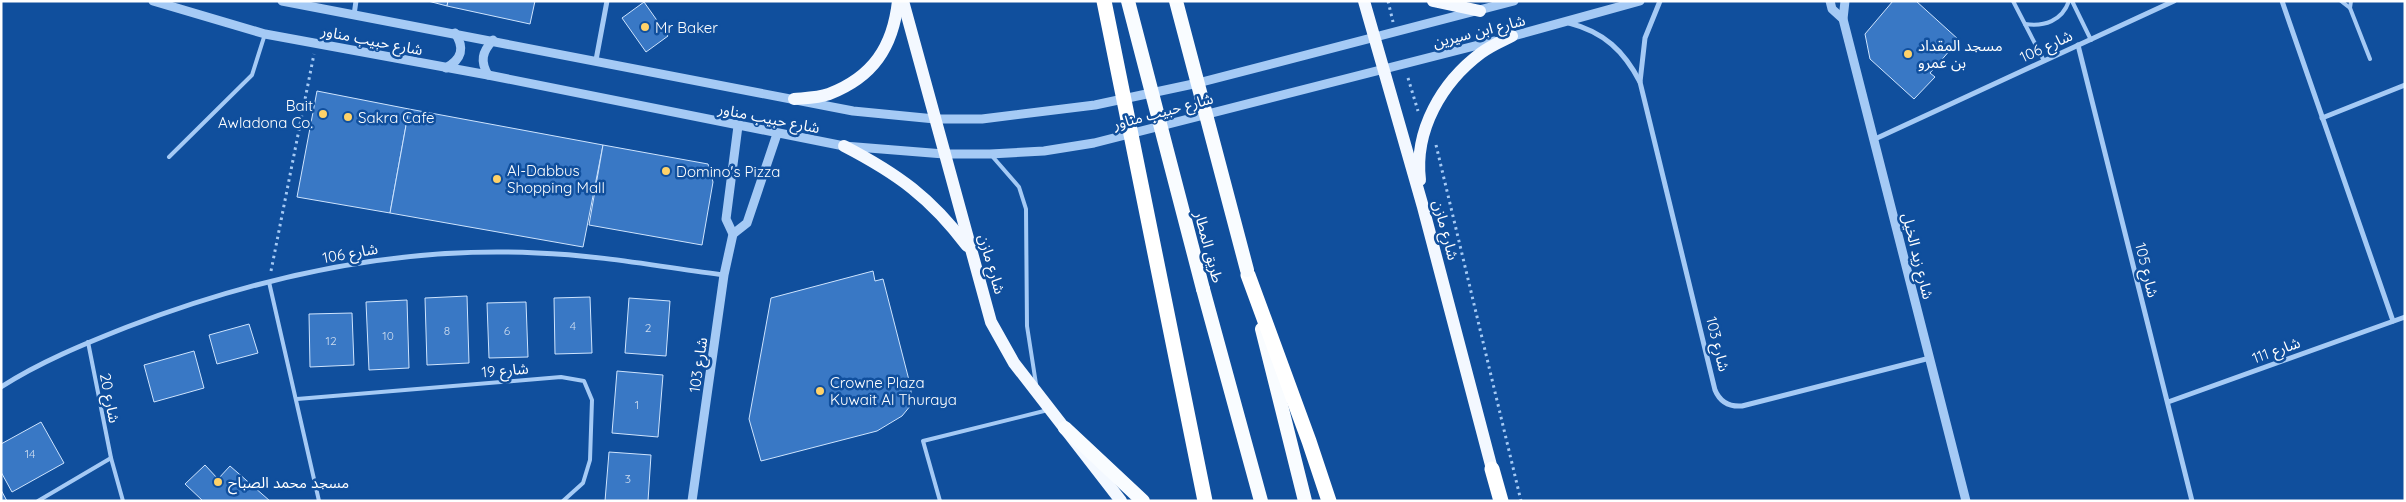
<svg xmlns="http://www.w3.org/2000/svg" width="2406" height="502" viewBox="0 0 2406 502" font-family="Quicksand,'Noto Sans Arabic',sans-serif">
<rect width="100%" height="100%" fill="#104f9d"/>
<g fill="#3978c5" stroke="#cee4fe">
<path d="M428 1H448L447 6Z"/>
<path d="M448 1H535L530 24 447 6Z"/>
<path d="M1893 1H1916L1959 40 1930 73 1935 77 1914 99 1870 59 1865 34Z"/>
<path d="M644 2 668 36 646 52 622 18Z"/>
<path d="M317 91 409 109 390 213 297 197Z"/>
<path d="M409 109 603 145 583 247 390 213Z"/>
<path d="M603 145 708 164 713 182 702 245 589 225Z"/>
<path d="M873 271 875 281 883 279 911 388V405L902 416 877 431 761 461 749 419 771 298Z"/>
<path d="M467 296 469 363 427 365 425 298Z"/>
<path d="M590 297 592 353 555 354 554 298Z"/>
<path d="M629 298 670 301 666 356 625 353Z"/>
<path d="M407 300 409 368 369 370 366 302Z"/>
<path d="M526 302 528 357 489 358 487 303Z"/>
<path d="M352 313 354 365 310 367 309 314Z"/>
<path d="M249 324 258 353 217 364 209 335Z"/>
<path d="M194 351 204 388 154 402 144 365Z"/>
<path d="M617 371 663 375 658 437 612 433Z"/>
<path d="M41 422 64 463 12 492 1 472V444Z"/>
<path d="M609 452 651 455 648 501H605Z"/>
<path d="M205 465 218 479 230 466 270 501H203L185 484Z"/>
<path d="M1 490 7 501H1Z"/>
</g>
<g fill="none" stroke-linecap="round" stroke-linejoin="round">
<g stroke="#a5caf5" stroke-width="3" stroke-dasharray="2.5 4" stroke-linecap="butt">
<path d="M1388 1 1393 22"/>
<path d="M1408 78 1418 111"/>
<path d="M1436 145 1521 501"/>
<path d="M271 271 314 54"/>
</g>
<g stroke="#a5caf5" stroke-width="4">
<path d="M2013 1 2044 61"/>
<path d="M2072 1 2091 40"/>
<path d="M2341 1 2350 8"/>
<path d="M2351 1 2350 8 2370 59"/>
<path d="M2025 24C2044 27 2062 21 2069 1"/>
<path d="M992 156 1019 187 1026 209 1027 326 1036 384"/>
<path d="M169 157 252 75 265 34"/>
<path d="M269 282 319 501"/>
<path d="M88 342 111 458 123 501"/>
<path d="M297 399 561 377 584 381 592 400 590 460 583 483 563 501"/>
<path d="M38 501 111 458"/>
<path d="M940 501 923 441 1048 410"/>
</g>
<g stroke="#a5caf5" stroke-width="5">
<path d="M2282 1 2393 321"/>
<path d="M354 15 356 1"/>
<path d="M1569 23C1604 32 1624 51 1640 82L1715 390C1720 402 1729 407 1742 406L1930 358"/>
<path d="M2078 45 2192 501"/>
<path d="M596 60 607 1"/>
<path d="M1640 82 1645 38 1660 1"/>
<path d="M2322 118 2405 85"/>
<path d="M1875 139 2174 1"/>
<path d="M1 387C40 362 84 344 127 327 257 277 397 246 537 253 599 255 662 267 724 275"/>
<path d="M2168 402 2405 317"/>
</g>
<g stroke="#a5caf5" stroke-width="9">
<path d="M153 1 265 34 488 75 844 146 944 154H990L1044 151 1094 143 1494 41"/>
<path d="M282 1 853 111 935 119H982L1095 105 1198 83 1514 1"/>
<path d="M1830 1 1832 9 1843 19"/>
<path d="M1845 1 1843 19 1966 501"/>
<path d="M1506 38 1640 1"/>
<path d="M446 68C462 59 465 48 455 33"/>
<path d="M488 75C480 61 482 52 493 40"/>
<path d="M733 234 747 223 777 134"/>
<path d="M692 501 724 275 733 234 726 219 738 126"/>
</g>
<g stroke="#f3f8ff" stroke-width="12">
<path d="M903 1 991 322 1014 363 1121 501"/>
<path d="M1364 1 1423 207 1492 469"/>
<path d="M1433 1 1480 11"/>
<path d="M794 99C805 98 818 98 829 94 873 77 893 47 898 1"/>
<path d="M844 146C898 174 931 198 967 246"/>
<path d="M1420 180C1414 130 1442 82 1481 53 1490 46 1502 41 1512 36"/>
</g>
<g stroke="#f9fcff" stroke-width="14">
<path d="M1203 289 1261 501"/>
<path d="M1262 329 1305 501"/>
<path d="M1065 428 1143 501"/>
</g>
<g stroke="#fff" stroke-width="15">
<path d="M1248 275 1309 441 1329 501"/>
<path d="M1492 469 1501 501"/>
</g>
<g stroke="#f9fcff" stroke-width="14">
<path d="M1128 1 1203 289"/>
<path d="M1176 1 1247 270"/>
</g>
<path stroke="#fff" stroke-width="15" d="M1104 1 1205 501"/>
</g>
<g fill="#ffd269" stroke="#104f9d" stroke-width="2">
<circle cx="645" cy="27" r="5"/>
<circle cx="1908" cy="54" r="5"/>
<circle cx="323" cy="114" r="5"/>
<circle cx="348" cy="117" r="5"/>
<circle cx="666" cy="171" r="5"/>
<circle cx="497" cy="179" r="5"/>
<circle cx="820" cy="391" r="5"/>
<circle cx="218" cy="482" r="5"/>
</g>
<g text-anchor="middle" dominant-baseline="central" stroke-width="5" stroke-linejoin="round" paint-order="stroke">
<g font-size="12" fill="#ceddf0">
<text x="573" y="325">4</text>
<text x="648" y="327">2</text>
<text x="447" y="330">8</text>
<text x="507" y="330">6</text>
<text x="388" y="335">10</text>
<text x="331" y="340">12</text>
<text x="637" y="404">1</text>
<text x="30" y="453">14</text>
<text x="628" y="478">3</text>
</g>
<g font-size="15" fill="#fff" stroke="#104f9d" text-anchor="start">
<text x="655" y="27">Mr Baker</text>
<text x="1918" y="45">مسجد المقداد<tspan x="1918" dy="17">بن عمرو</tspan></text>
<text x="313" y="105" text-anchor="end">Bait<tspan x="313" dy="17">Awladona Co.</tspan></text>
<text x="358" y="117">Sakra Cafe</text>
<text x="507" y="170">Al-Dabbus<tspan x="507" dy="17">Shopping Mall</tspan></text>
<text x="676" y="171">Domino's Pizza</text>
<text x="830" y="382">Crowne Plaza<tspan x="830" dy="17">Kuwait Al Thuraya</tspan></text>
<text x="228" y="482">مسجد محمد الصباح</text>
</g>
<g font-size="15" fill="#fff" stroke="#104f9d">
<text transform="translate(1479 31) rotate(-14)">شارع ابن سيرين</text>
<text transform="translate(372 40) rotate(11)">شارع حبيب مناور</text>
<text transform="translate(2046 46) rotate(-25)">شارع 106</text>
<text transform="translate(1163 111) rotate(-15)">شارع حبيب مناور</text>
<text transform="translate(769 118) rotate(11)">شارع حبيب مناور</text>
<text transform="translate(1446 230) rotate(75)">شارع مازن</text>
<text transform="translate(1209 247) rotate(75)">طريق المطار</text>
<text transform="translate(350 253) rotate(-10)">شارع 106</text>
<text transform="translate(1918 256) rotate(76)">شارع زيد الخيل</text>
<text transform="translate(992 264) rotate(74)">شارع مازن</text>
<text transform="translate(2147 270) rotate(76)">شارع 105</text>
<text transform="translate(1718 344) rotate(76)">شارع 103</text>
<text transform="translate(2276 350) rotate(-20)">شارع 111</text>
<text transform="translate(698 365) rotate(-82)">شارع 103</text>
<text transform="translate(505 370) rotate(-5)">شارع 19</text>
<text transform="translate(110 398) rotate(79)">شارع 20</text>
</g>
</g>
<rect width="2406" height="502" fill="none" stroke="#ffffff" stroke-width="5"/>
</svg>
